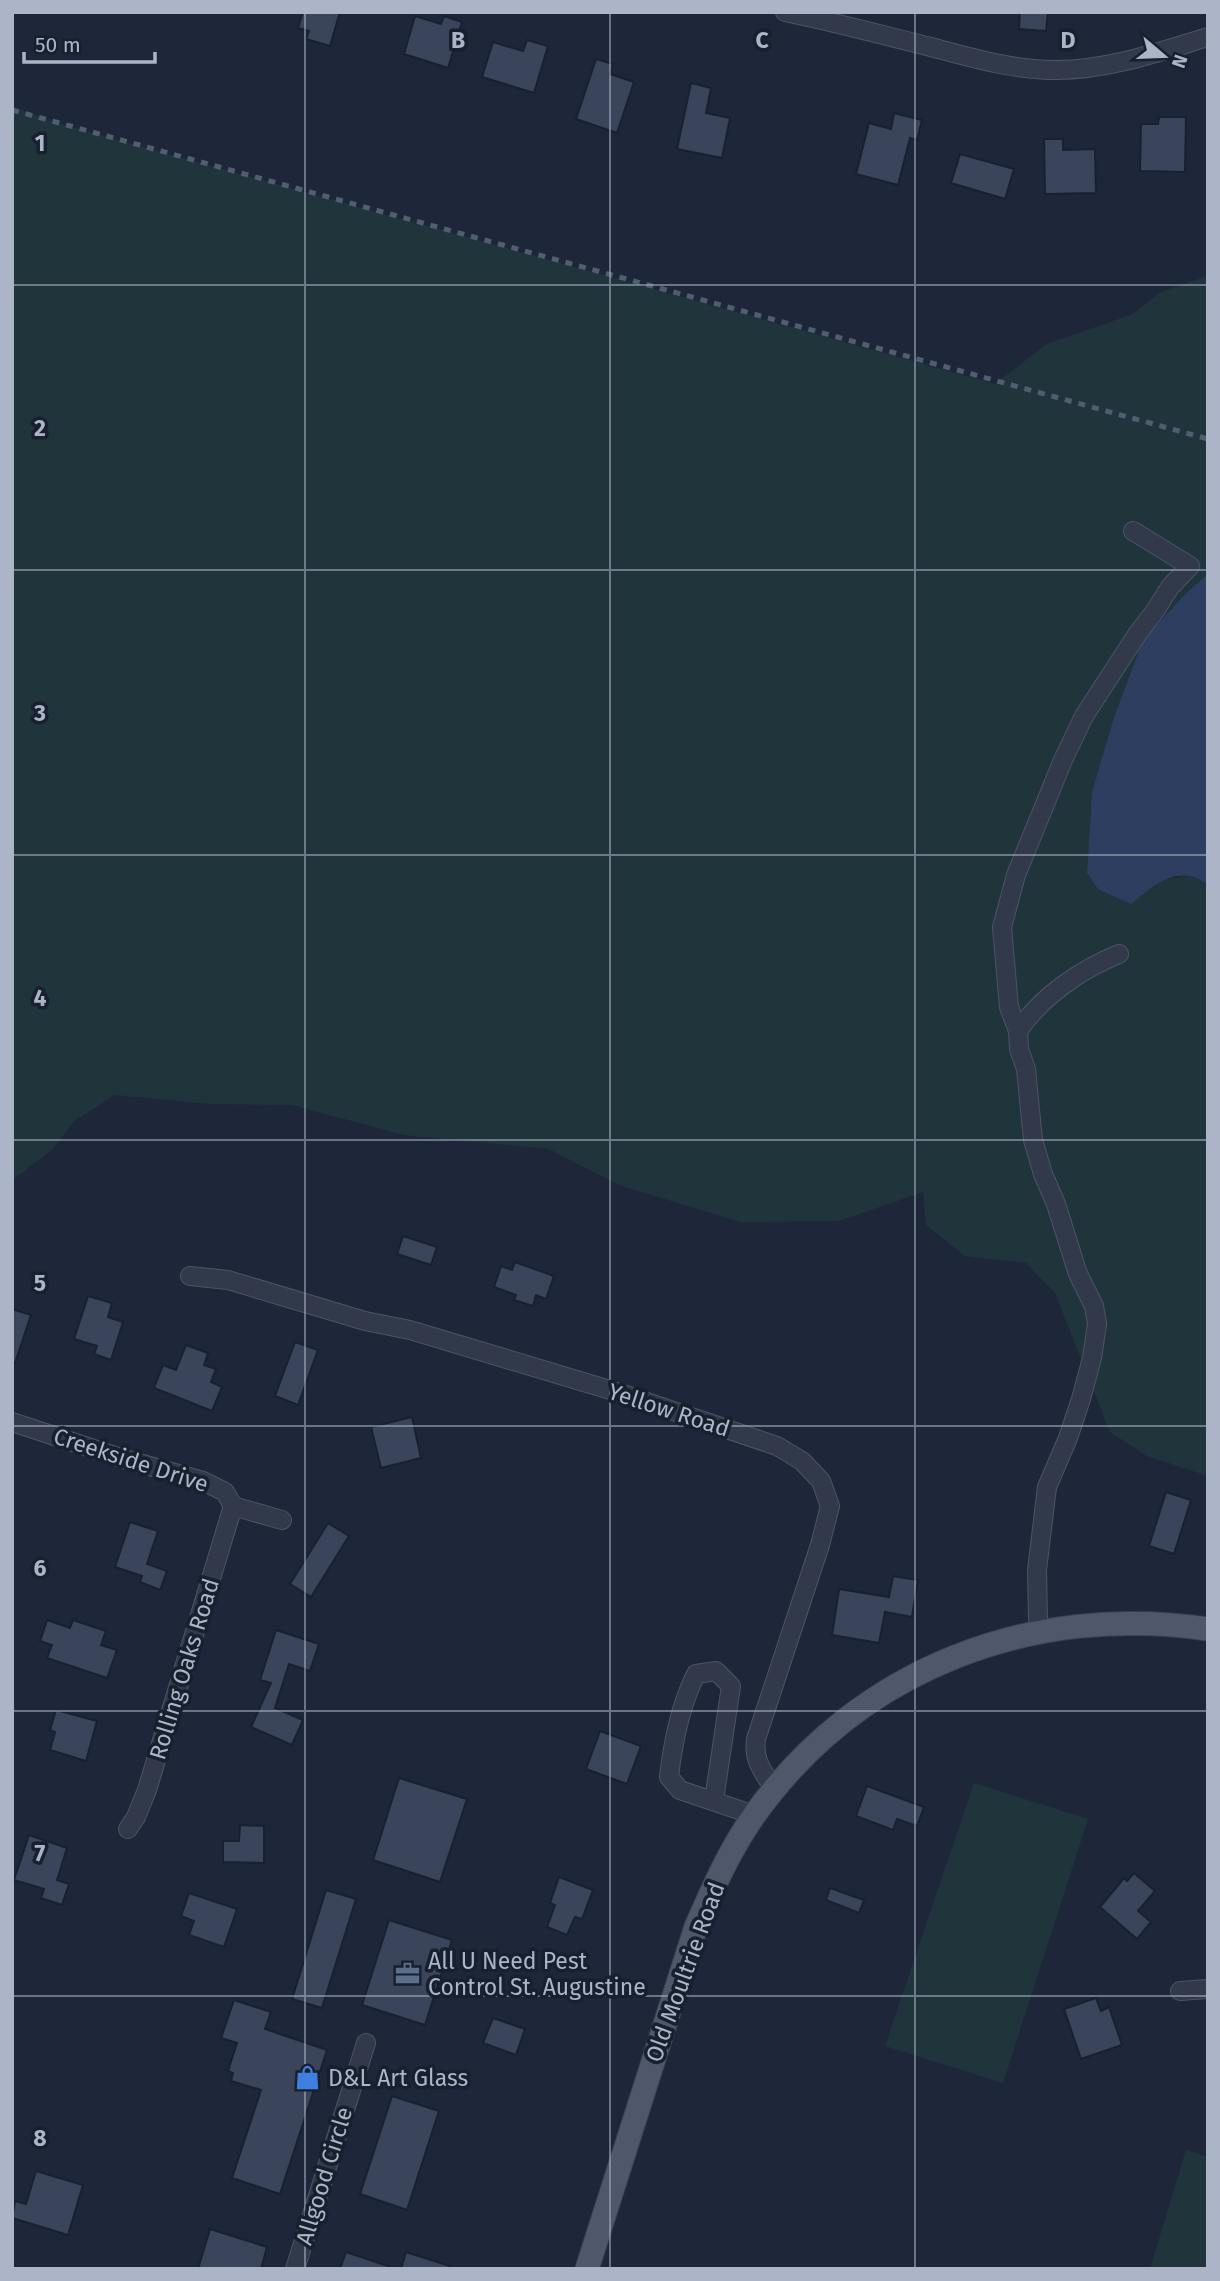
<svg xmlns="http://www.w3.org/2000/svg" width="1220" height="2281" viewBox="0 0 1220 2281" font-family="'Fira Sans',sans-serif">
<rect width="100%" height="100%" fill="#1e273a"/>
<g fill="#20353b">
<path d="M12 106 53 122 995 384 1047 344 1133 314 1160 292 1208 276V574L1187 592 1143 640 1114 717 1092 792 1087 873 1160 880 1186 876 1202 880 1208 885V1476L1147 1456 1110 1432 1055 1293 1026 1263 965 1256 926 1225 923 1192 839 1221 740 1222 619 1185 549 1149 404 1135 292 1105 210 1104 115 1095 74 1121 53 1149 12 1180Z"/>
<path d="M974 1783 1088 1819 1003 2083 885 2046Z"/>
<path d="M1186 2150 1208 2157V2269H1150Z"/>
</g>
<path fill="#2e3e61" d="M1208 574V885C1178 862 1153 886 1131 904L1098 889 1087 873 1092 792 1114 717 1143 640 1187 592Z"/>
<g fill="#3a445a" stroke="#192130" stroke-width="2">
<path d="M303 12H340L330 46 306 39 309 31 298 28Z"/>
<path d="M1020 12H1048L1046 31 1019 29Z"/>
<path d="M415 16 441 24 444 16 462 22 448 68 404 54Z"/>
<path d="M527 40 548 46 534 93 482 77 493 42 523 51Z"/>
<path d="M596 59 613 64 610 74 634 82 617 133 576 119Z"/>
<path d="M691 83 711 88 706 113 730 118 722 158 677 149Z"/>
<path d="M894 113 922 120 917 140 910 138 898 185 856 174 869 123 891 129Z"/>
<path d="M1159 117H1186L1185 172 1140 171 1141 124H1158Z"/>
<path d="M1044 139H1063V150L1095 149 1096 193 1045 194Z"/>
<path d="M960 154 1014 169 1005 199 951 183Z"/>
<path d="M403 1236 437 1247 431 1265 397 1254Z"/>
<path d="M515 1262 554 1276 546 1299 536 1295 533 1306 514 1300 516 1295 494 1287 501 1266 512 1270Z"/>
<path d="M88 1296 112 1303 108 1317 123 1322 111 1360 94 1354 97 1346 74 1339Z"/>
<path d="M12 1309 31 1315 15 1363H12Z"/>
<path d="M295 1342 318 1350 298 1405 275 1396Z"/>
<path d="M186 1345 208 1353 204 1365 216 1369 211 1382 222 1387 212 1411 154 1388 163 1365 176 1370Z"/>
<path d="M412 1417 421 1458 381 1468 371 1427Z"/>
<path d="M1166 1492 1191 1500 1174 1554 1149 1546Z"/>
<path d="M130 1522 158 1531 147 1564 167 1571 160 1590 140 1582 142 1576 115 1567Z"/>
<path d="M328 1523 349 1536 311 1597 290 1584Z"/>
<path d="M893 1576 918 1580 912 1617 885 1612 879 1643 832 1635 839 1589 889 1597Z"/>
<path d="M47 1620 70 1628 73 1620 106 1631 101 1645 117 1650 107 1678 47 1658 52 1645 40 1641Z"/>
<path d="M276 1630 319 1644 310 1671 289 1664 275 1708 303 1720 292 1745 251 1727 271 1683 260 1680Z"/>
<path d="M56 1710 97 1721 86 1761 50 1750 55 1732 50 1730Z"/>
<path d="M600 1731 641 1746 627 1784 586 1769Z"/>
<path d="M399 1778 467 1799 440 1882 373 1860Z"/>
<path d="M867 1786 924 1807 917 1826 897 1819 893 1830 856 1816Z"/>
<path d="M240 1825 264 1826V1863L223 1862V1841H239Z"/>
<path d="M29 1835 67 1848 57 1880 69 1884 62 1905 41 1898 44 1889 14 1880Z"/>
<path d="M1134 1873 1155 1891 1138 1911 1151 1922 1137 1939 1100 1907 1124 1878 1127 1881Z"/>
<path d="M559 1877 593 1890 582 1919 575 1917 567 1935 547 1927 555 1905 550 1903Z"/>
<path d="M830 1888 864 1900 859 1913 826 1900Z"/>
<path d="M326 1890 356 1899 322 2008 292 1999Z"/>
<path d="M189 1893 237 1909 224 1947 189 1935 194 1921 181 1916Z"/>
<path d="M389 1920 452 1940 425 2025 362 2005Z"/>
<path d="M1096 1998 1101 2011 1109 2007 1122 2045 1081 2059 1064 2009Z"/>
<path d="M234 2000 271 2012 265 2029 327 2050 280 2194 232 2178 261 2090 231 2081 233 2073 228 2071 237 2043 221 2038Z"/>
<path d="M493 2018 525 2029 516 2055 483 2043Z"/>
<path d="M392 2096 439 2111 407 2210 360 2194Z"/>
<path d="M36 2171 83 2185 68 2235 12 2218 15 2201 26 2204Z"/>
<path d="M210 2229 267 2247 261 2269H198Z"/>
<path d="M346 2252 388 2266 387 2269H340Z"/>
<path d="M406 2252 450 2266V2269H401Z"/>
</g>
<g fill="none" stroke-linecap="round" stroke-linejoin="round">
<defs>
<g id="minor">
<path d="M785 12C834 22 882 35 931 47 972 58 1013 70 1057 70 1109 70 1158 52 1208 37"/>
<path d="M1018 1031C1041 997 1081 969 1119 954"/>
<path d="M190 1276 228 1280 365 1321 410 1330 620 1393 777 1446 802 1461 821 1481 830 1506 820 1545 756 1739C753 1761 763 1771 774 1789"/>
<path d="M12 1422 121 1458 203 1481 225 1492 233 1506 282 1520"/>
<path d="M1041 1630 1038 1619 1037 1570 1047 1487 1068 1438 1081 1399 1092 1358 1097 1324 1094 1306 1078 1274 1056 1204 1043 1174 1033 1140 1026 1069 1019 1049 1018 1031 1009 1007 1002 927 1016 875 1063 760 1084 716 1138 633 1155 611 1170 587 1190 566 1133 531"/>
<path d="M714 1800 731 1686 716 1671 696 1674C680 1706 673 1741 669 1777L680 1790 754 1815"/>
<path d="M128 1829 136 1817 147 1790 233 1506"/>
<path d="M1180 1991 1208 1989"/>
<path d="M295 2269 366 2043"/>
</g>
<path id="major" d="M587 2269 696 1927C713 1888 730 1849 755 1814 860 1668 1032 1603 1208 1629"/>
</defs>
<use href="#minor" stroke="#4c5465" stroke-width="20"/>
<use href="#major" stroke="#3b4353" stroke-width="25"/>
<use href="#minor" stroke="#32394a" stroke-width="18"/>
<use href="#major" stroke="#4f586a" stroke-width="23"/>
<path stroke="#535d72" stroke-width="5" stroke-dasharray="7 7" stroke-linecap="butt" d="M12 110 1208 439"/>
</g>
<path fill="none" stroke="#acb4c7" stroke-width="2" stroke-opacity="0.55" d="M305 12V2269M610 12V2269M915 12V2269M12 285H1208M12 570H1208M12 855H1208M12 1140H1208M12 1426H1208M12 1711H1208M12 1996H1208"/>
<defs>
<symbol id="office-bare" viewBox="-9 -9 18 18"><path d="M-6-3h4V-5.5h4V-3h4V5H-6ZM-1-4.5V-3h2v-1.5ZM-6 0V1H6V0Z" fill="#5c6f8a" stroke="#181f2e" stroke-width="2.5" paint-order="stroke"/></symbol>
<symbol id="shop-bare" viewBox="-9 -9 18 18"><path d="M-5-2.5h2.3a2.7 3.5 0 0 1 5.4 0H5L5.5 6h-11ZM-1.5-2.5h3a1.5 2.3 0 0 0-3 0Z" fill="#3f7fe0" stroke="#181f2e" stroke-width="2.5" paint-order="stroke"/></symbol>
</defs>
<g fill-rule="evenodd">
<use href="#office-bare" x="390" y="1956" width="35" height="35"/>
<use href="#shop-bare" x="290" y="2060" width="35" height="35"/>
</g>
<g text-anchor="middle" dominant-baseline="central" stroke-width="7" stroke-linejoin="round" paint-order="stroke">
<g font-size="23" fill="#acb4c7" stroke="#181f2e">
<text transform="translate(669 1410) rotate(18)">Yellow Road</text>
<text transform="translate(131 1460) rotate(18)">Creekside Drive</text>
<text transform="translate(184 1669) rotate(-73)">Rolling Oaks Road</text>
<text transform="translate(685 1972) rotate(-70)">Old Moultrie Road</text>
<text transform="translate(324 2176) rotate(-73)">Allgood Circle</text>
</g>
<g font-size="23" fill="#acb4c7" stroke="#181f2e" text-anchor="start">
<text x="428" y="1961">All U Need Pest<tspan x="428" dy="26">Control St. Augustine</tspan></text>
<text x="328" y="2078">D&amp;L Art Glass</text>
</g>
</g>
<g font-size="23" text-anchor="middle" font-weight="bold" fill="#acb4c7" stroke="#181f2e" stroke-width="7" stroke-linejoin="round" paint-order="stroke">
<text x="458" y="48">B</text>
<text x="762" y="48">C</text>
<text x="1068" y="48">D</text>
<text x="40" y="151">1</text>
<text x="40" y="436">2</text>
<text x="40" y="721">3</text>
<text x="40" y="1006">4</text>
<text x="40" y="1291">5</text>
<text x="40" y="1576">6</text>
<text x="40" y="1861">7</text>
<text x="40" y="2146">8</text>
</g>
<rect width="1220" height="2281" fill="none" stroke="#acb4c7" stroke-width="28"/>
<g transform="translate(1164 56) rotate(109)" stroke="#181f2e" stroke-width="5" paint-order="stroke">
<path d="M0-5L12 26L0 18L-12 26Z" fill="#acb4c7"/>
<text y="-10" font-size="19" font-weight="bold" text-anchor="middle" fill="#acb4c7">N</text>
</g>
<path d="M24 52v10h131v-10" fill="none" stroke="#acb4c7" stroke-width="3.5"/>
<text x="35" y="52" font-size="21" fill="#acb4c7" stroke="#181f2e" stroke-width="5" paint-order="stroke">50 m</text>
</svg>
